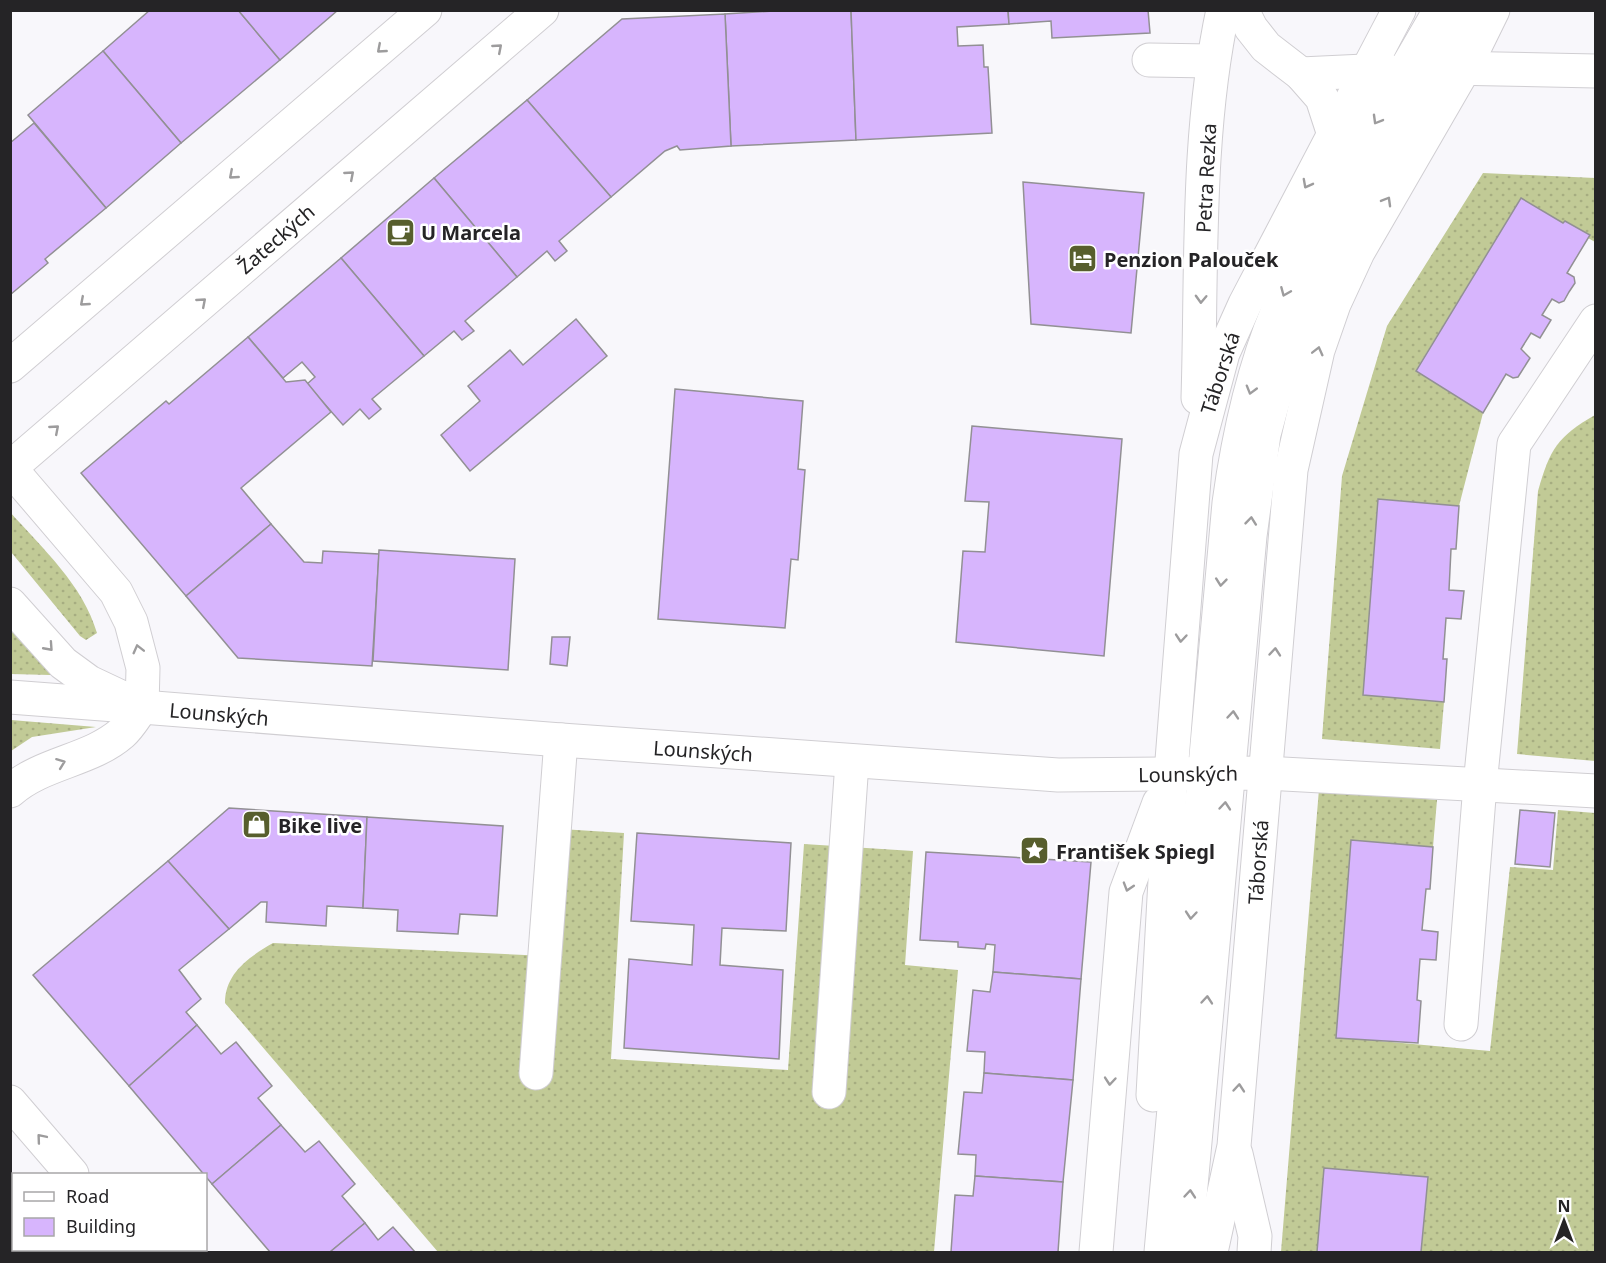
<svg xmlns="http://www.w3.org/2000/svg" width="1606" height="1263" viewBox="0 0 1606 1263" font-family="'Noto Sans',sans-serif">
<defs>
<pattern id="grass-dots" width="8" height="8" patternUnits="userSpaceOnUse" patternTransform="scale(1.5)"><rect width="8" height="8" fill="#c1ca96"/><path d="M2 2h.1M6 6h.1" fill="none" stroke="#a6ad81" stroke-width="1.8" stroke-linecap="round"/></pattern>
</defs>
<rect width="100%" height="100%" fill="#f8f7fb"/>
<g fill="url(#grass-dots)">
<path d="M1483 173 1595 178V242L1588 238 1590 235 1565 221 1563 223 1521 198 1416 370 1483 413 1459 506 1379 499 1364 695 1444 702 1440 749 1322 739 1342 476 1387 326Z"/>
<path d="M1595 415V761L1517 754 1538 491C1550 449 1557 437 1595 415Z"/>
<path d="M10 512C43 549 83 585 97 633L86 640 80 636 11 552Z"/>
<path d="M10 625 51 673 50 675 11 674Z"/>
<path d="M11 720 96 727 32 737 11 751Z"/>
<path d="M1319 789 1437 800 1433 847 1351 841 1336 1037 1490 1051 1510 867 1553 870 1558 810 1595 813V1252H1421L1427 1177 1324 1168 1317 1252H1281Z"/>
<path d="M561 829 624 833 611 1059 788 1070 804 844 913 851 905 965 958 970 934 1252H438L225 1003C225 973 249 957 273 943L547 956Z"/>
</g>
<g fill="#d7b5fd" stroke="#929094" stroke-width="1.5">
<path d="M150 10H238L280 60 181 143 103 51Z"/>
<path d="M238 10H338L280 60Z"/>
<path d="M790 10H851L856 140 731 146 725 14Z"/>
<path d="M851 10H1008L1009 24 957 27 958 46 983 45 984 67H988L992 133 856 140Z"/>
<path d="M1008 10H1148L1150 33 1052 38 1051 21 1009 24Z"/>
<path d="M725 14 731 146 680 150 677 146 665 151 611 197 527 100 622 19Z"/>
<path d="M103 51 181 143 106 208 28 115Z"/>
<path d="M527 100 611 197 559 241 567 251 555 261 547 251 517 277 434 178Z"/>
<path d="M34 123 106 208 45 259 48 263 10 295V143Z"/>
<path d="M434 178 517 277 465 321 474 331 462 340 454 331 424 356 341 258Z"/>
<path d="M1023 182 1144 193 1131 333 1031 324Z"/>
<path d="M1521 198 1563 223 1565 221 1590 235 1567 273 1574 277 1575 283 1569 292 1564 301 1559 303 1552 299 1542 315 1551 320 1540 338 1531 333 1521 349 1530 358 1518 377 1513 378 1506 374 1483 413 1416 371Z"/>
<path d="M341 258 424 356 372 399 381 409 369 419 360 409 343 425 307 384 315 377 302 362 283 378 248 337Z"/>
<path d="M576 319 607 356 470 471 441 435 480 401 468 386 510 350 523 365Z"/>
<path d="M248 337 286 382 305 380 331 412 241 488 271 524 186 596 81 473 166 401 169 404Z"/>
<path d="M675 389 803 401 798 469 805 470 798 560 791 559 785 628 658 619Z"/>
<path d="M972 426 1122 439 1104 656 956 642 963 551 985 552 989 502 965 501Z"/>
<path d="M1378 499 1459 506 1456 549H1451L1449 590 1464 591 1461 619 1446 618 1443 659H1447L1444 702 1363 695Z"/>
<path d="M271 524 304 562 322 563 323 551 379 554 372 666 238 658 186 596Z"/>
<path d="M379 550 515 559 508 670 373 661Z"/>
<path d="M552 637H570L567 666 550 664Z"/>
<path d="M229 808 367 817 363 908 327 906 326 926 266 922 267 902H261L229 929 168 861Z"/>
<path d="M1520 810 1555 813 1550 867 1515 864Z"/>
<path d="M367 817 503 826 497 916 460 914 458 934 397 931 398 910 363 908Z"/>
<path d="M637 833 791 843 786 931 722 928 720 965 783 970 779 1059 624 1048 629 959 692 965 694 925 631 921Z"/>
<path d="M1351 840 1433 847 1430 889H1426L1422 930 1438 932 1436 960 1420 959 1417 1000 1421 1001 1418 1043 1336 1038Z"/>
<path d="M926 852 1091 862 1081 979 993 972 995 945 986 944 985 949 958 947V942L920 940Z"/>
<path d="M168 861 229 929 179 970 201 999 186 1012 197 1025 129 1086 33 975Z"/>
<path d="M993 972 1081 979 1073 1080 984 1073 985 1052 967 1051 973 990 990 992Z"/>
<path d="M197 1025 221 1054 236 1042 272 1086 258 1098 281 1125 212 1184 129 1086Z"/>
<path d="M984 1073 1073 1080 1063 1182 975 1176 976 1155 958 1154 964 1092 982 1093Z"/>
<path d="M281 1125 305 1152 319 1141 355 1184 342 1196 365 1223 330 1252H270L212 1184Z"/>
<path d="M1324 1168 1428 1177 1421 1252H1317Z"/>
<path d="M975 1176 1063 1182 1058 1252H951L955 1195 973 1196Z"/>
<path d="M365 1223 378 1240 393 1227 415 1252H330Z"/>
</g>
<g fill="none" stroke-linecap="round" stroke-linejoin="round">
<defs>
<g id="minor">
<path d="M1242 10 1251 28 1266 47 1301 74 1322 98 1337 144"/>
<path d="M1149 60 1212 61"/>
<path d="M1446 68 1596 71"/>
<path d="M1301 74 1386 70"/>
<path d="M10 366 425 10"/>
<path d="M1198 398C1202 270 1196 136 1223 10"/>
<path d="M10 468 542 10"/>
<path d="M10 468 116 592 131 622 143 668 142 707"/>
<path d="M10 604 63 663 89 682 142 707 561 740 1058 775 1265 773 1596 791"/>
<path d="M1461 1024 1480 785 1514 444 1596 321"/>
<path d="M536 1073 561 740"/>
<path d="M829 1092 852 762"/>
<path d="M1153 1095 1171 773 1196 454 1223 353 1245 304 1399 10"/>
<path d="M1236 1154 1255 1236 1254 1252"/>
<path d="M1096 1252 1126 892 1159 803"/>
<path d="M1161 1252 1229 503C1238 437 1252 372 1278 310 1321 205 1384 109 1440 10"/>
<path d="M1185 1252 1250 536 1264 434 1287 351 1306 304 1337 241 1467 10"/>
<path d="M1211 1252 1234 1146 1291 470 1318 350 1334 304 1358 252 1465 67 1493 10"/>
</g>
<g id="major">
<path d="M10 697 142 707"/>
<path d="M10 791C43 762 90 761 122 733 130 726 136 715 142 707"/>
<path d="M10 1102 72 1174"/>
<path d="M10 1248 14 1252"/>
<path d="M136 1250 138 1252"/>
</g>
</defs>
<use href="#minor" stroke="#d0ced2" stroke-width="35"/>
<use href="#major" stroke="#d0ced2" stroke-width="35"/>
<use href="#minor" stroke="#fff" stroke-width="33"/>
<use href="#major" stroke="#fff" stroke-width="33"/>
</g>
<defs><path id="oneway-chevron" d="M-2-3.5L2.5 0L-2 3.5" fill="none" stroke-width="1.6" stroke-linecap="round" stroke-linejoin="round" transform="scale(1.5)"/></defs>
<g stroke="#9d9c9d">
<use href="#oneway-chevron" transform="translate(498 48) rotate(-41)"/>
<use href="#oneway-chevron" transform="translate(381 49) rotate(139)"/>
<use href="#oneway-chevron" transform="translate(1377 120) rotate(120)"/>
<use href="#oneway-chevron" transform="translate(233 175) rotate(139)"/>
<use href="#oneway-chevron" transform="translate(350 175) rotate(-41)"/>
<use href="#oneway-chevron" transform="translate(1307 184) rotate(118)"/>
<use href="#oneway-chevron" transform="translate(1387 201) rotate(-60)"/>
<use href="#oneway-chevron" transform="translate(1285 292) rotate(113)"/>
<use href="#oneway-chevron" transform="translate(1201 299) rotate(92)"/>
<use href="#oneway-chevron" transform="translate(84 302) rotate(139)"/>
<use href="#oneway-chevron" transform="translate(202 302) rotate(-41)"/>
<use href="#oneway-chevron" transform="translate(1318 351) rotate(-76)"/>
<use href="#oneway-chevron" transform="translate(1251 390) rotate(106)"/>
<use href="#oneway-chevron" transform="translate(55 429) rotate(-41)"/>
<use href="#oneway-chevron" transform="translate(1251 521) rotate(-84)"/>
<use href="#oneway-chevron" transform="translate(1221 582) rotate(96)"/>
<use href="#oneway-chevron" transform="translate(1181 638) rotate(95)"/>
<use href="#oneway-chevron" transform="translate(49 647) rotate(48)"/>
<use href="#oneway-chevron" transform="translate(138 649) rotate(-104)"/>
<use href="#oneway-chevron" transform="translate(1275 652) rotate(-85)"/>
<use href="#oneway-chevron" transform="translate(1233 715) rotate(-85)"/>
<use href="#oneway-chevron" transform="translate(61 763) rotate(-21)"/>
<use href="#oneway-chevron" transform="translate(1225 806) rotate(-85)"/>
<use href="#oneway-chevron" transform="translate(1128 887) rotate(107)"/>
<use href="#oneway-chevron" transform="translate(1191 915) rotate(95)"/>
<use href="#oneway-chevron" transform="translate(1207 1000) rotate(-85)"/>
<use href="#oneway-chevron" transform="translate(1110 1081) rotate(95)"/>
<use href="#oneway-chevron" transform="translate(1239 1088) rotate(-85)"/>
<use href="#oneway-chevron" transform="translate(41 1138) rotate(-130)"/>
<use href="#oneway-chevron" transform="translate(1190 1194) rotate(-85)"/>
</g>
<defs>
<symbol id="cafe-square" viewBox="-11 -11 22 22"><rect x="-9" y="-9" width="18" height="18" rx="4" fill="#575e2d" stroke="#fff"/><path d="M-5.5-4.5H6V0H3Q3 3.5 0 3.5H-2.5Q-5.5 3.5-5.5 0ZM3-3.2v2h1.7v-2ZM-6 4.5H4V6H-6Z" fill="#fff"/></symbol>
<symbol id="hotel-square" viewBox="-11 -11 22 22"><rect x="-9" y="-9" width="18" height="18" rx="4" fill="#575e2d" stroke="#fff"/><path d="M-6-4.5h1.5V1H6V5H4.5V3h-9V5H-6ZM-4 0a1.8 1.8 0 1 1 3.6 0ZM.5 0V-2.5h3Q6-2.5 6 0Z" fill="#fff"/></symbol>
<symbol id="shop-square" viewBox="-11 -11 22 22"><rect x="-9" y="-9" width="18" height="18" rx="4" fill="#575e2d" stroke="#fff"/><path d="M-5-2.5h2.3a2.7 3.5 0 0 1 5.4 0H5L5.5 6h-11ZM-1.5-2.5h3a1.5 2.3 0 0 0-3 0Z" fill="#fff"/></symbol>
<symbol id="sight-square" viewBox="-11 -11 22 22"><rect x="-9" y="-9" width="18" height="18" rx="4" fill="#575e2d" stroke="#fff"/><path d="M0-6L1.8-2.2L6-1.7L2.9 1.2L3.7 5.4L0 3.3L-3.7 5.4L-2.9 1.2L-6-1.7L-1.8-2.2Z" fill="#fff"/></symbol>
</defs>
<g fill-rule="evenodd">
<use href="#cafe-square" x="384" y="216" width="33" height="33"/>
<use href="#hotel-square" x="1066" y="242" width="33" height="33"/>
<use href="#shop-square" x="240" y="808" width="33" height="33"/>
<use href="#sight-square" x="1018" y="834" width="33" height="33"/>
</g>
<g text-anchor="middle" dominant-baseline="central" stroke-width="5" stroke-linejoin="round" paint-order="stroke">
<g font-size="20" fill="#252426" stroke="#fff">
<text transform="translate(1206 178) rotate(-87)">Petra Rezka</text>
<text transform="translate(276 239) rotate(-41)">Žateckých</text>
<text transform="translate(1220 373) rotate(-72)">Táborská</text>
<text transform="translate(219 714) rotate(5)">Lounských</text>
<text transform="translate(703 751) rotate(4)">Lounských</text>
<text transform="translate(1188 774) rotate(-1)">Lounských</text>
<text transform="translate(1258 862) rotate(-86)">Táborská</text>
</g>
<g font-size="20" font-weight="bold" fill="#252426" stroke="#fff" text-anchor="start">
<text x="421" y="232">U Marcela</text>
<text x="1104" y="259">Penzion Palouček</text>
<text x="278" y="825">Bike live</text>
<text x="1056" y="851">František Spiegl</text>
</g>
</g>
<rect width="1606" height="1263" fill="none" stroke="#252426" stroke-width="24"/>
<rect x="12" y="1173" width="195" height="78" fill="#ffffff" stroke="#a8a7a8" stroke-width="1.5"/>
<rect x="24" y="1192" width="30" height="9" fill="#ffffff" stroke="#a8a7a8" stroke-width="1.5"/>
<text x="66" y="1203" font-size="18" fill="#252426">Road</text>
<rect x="24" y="1218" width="30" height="18" fill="#d7b5fd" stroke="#a8a7a8" stroke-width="1.5"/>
<text x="66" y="1233" font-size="18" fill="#252426">Building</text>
<g transform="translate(1564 1221)" stroke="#ffffff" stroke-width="4.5" paint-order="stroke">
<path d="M0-4.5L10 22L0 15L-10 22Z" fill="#252426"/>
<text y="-9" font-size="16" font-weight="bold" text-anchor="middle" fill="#252426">N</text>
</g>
</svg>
